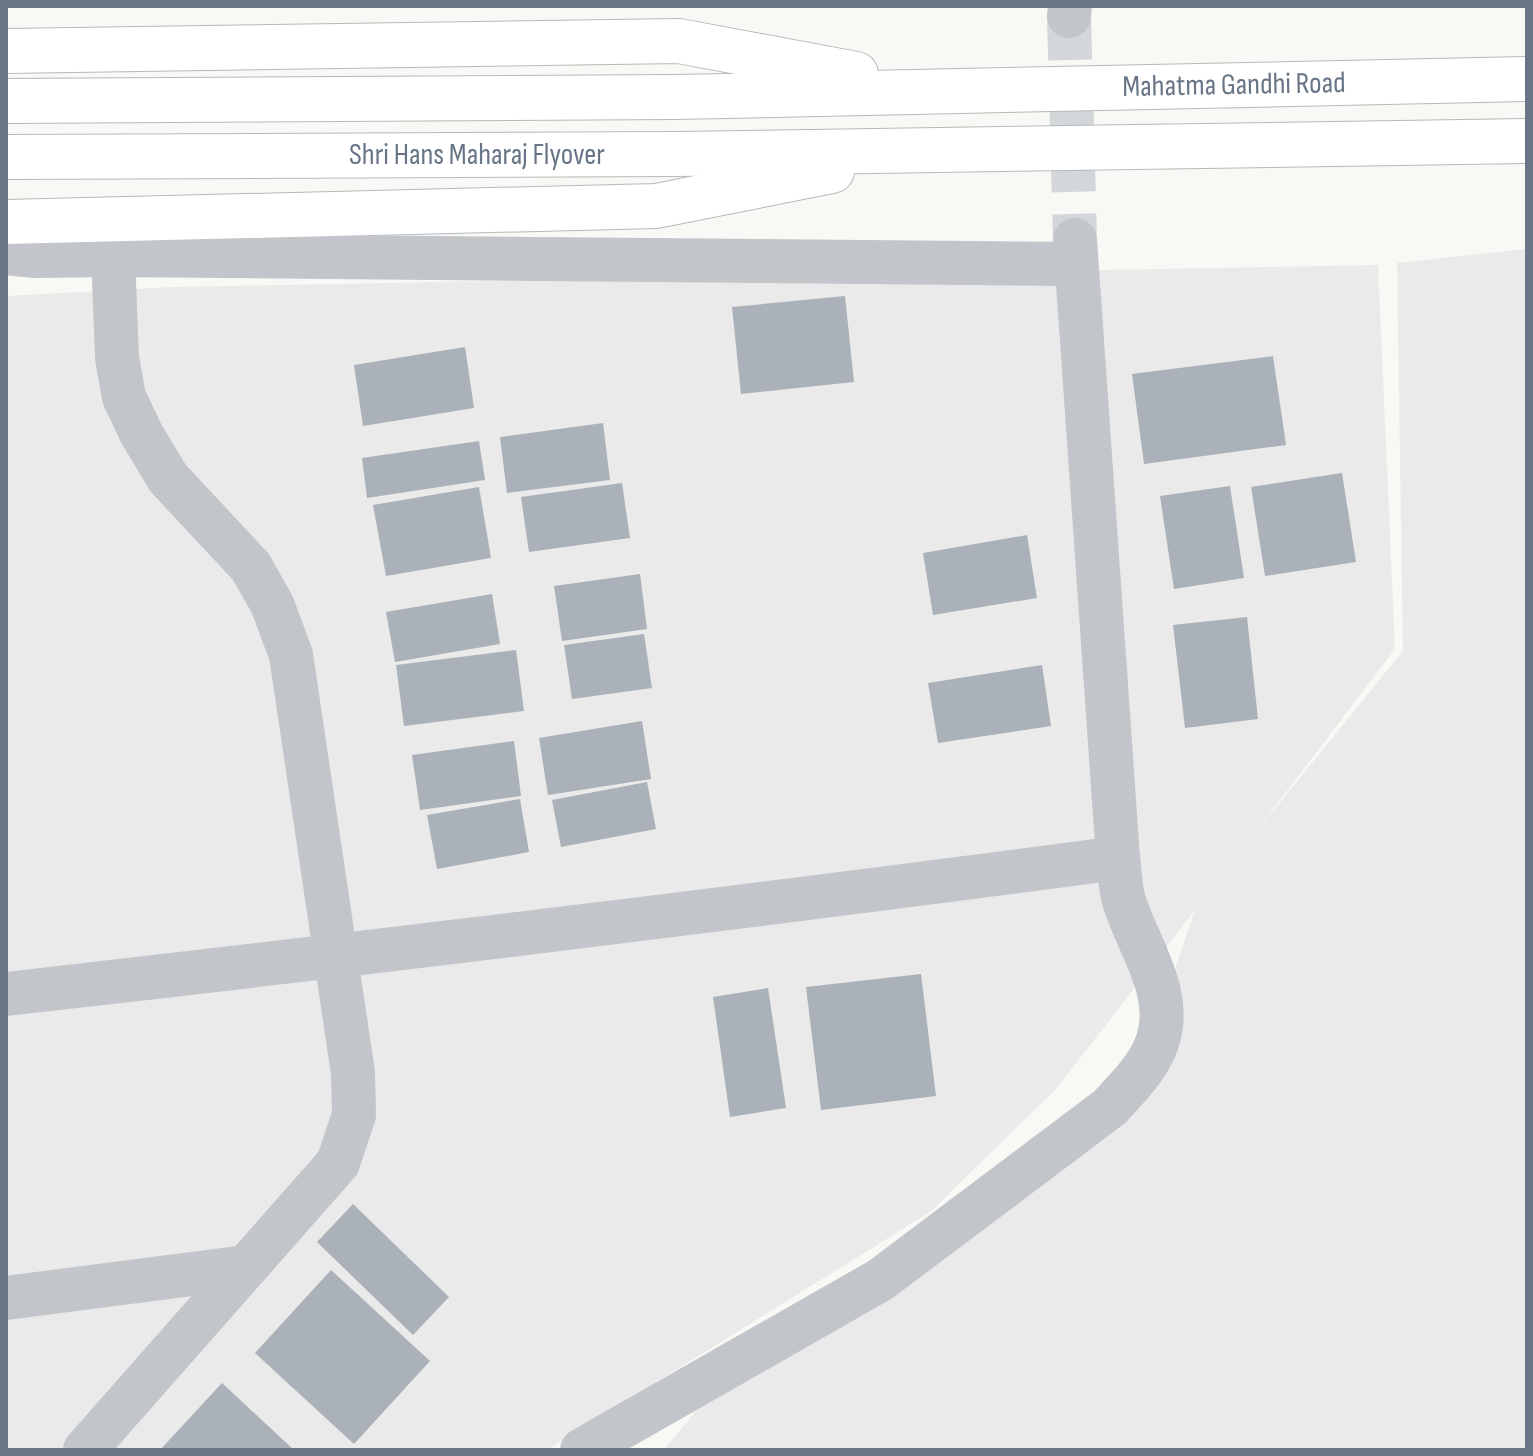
<svg xmlns="http://www.w3.org/2000/svg" width="1533" height="1456" viewBox="0 0 1533 1456" font-family="'Sofia Sans Condensed',sans-serif">
<rect width="100%" height="100%" fill="#f8f8f5"/>
<path fill="#e9eae9" d="M1527 249V1450H664L718 1384 1129 1107 1195 910 1056 1089 930 1212 547 1450H6V296L174 287 1378 265 1395 649 1251 838 1403 651 1397 263Z"/>
<g fill="#abb1b8">
<path d="M845 296 854 382 741 394 732 307Z"/>
<path d="M465 347 474 408 363 426 354 365Z"/>
<path d="M1273 356 1286 445 1144 464 1132 374Z"/>
<path d="M603 423 610 480 507 493 500 437Z"/>
<path d="M479 441 485 480 367 498 362 458Z"/>
<path d="M1342 473 1356 562 1265 576 1251 487Z"/>
<path d="M622 483 630 538 529 552 521 497Z"/>
<path d="M1230 486 1244 578 1174 589 1160 496Z"/>
<path d="M479 487 491 558 386 576 373 505Z"/>
<path d="M1027 535 1037 598 933 615 923 553Z"/>
<path d="M640 574 647 629 562 641 554 586Z"/>
<path d="M492 594 500 644 395 662 386 612Z"/>
<path d="M1247 617 1258 719 1185 728 1173 625Z"/>
<path d="M644 634 652 688 572 699 564 645Z"/>
<path d="M516 650 524 711 404 726 396 665Z"/>
<path d="M1042 665 1051 726 938 743 928 683Z"/>
<path d="M642 721 651 779 548 795 539 738Z"/>
<path d="M514 741 521 796 420 810 412 755Z"/>
<path d="M647 782 656 829 561 847 552 800Z"/>
<path d="M520 799 529 852 437 869 427 815Z"/>
<path d="M921 974 936 1096 821 1110 806 987Z"/>
<path d="M768 988 786 1108 730 1117 713 997Z"/>
<path d="M353 1204 449 1297 413 1335 317 1242Z"/>
<path d="M331 1270 430 1361 354 1444 255 1353Z"/>
<path d="M222 1383 294 1450H160Z"/>
</g>
<g fill="none" stroke-linecap="round" stroke-linejoin="round">
<path stroke="#d4d7d9" stroke-width="44" stroke-dasharray="44 22" stroke-linecap="butt" d="M1069 16 1075 240"/>
<defs>
<g id="major">
<path d="M6 51 679 41 856 74"/>
<path d="M6 101 676 97 1527 79"/>
<path d="M6 157 677 154 1527 141"/>
<path d="M6 222 656 206 832 171"/>
</g>
</defs>
<use href="#major" stroke="#b5b9bd" stroke-width="46"/>
<g stroke="#c2c5c9" stroke-width="44">
<path d="M1069 16 1070 6"/>
<path d="M6 253 36 256 113 255 1075 264"/>
<path d="M6 994C377 952 748 907 1118 858"/>
<path d="M6 1298 246 1267"/>
<path d="M85 1450 338 1163 354 1115 353 1073 291 655 272 604 251 567 168 478 141 433 124 397 117 358 113 255"/>
<path d="M582 1450 880 1280 1110 1107C1127 1088 1145 1071 1155 1048 1177 996 1139 949 1124 901 1120 888 1120 872 1118 858L1075 240"/>
</g>
<use href="#major" stroke="#fff" stroke-width="44"/>
</g>
<g text-anchor="middle" dominant-baseline="central" stroke-width="8" stroke-linejoin="round" paint-order="stroke">
<g font-size="30" fill="#687586" stroke="#fff">
<text transform="translate(1234 85) rotate(-1)">Mahatma Gandhi Road</text>
<text x="477" y="155">Shri Hans Maharaj Flyover</text>
</g>
</g>
<rect width="1533" height="1456" fill="none" stroke="#687586" stroke-width="16"/>
</svg>
